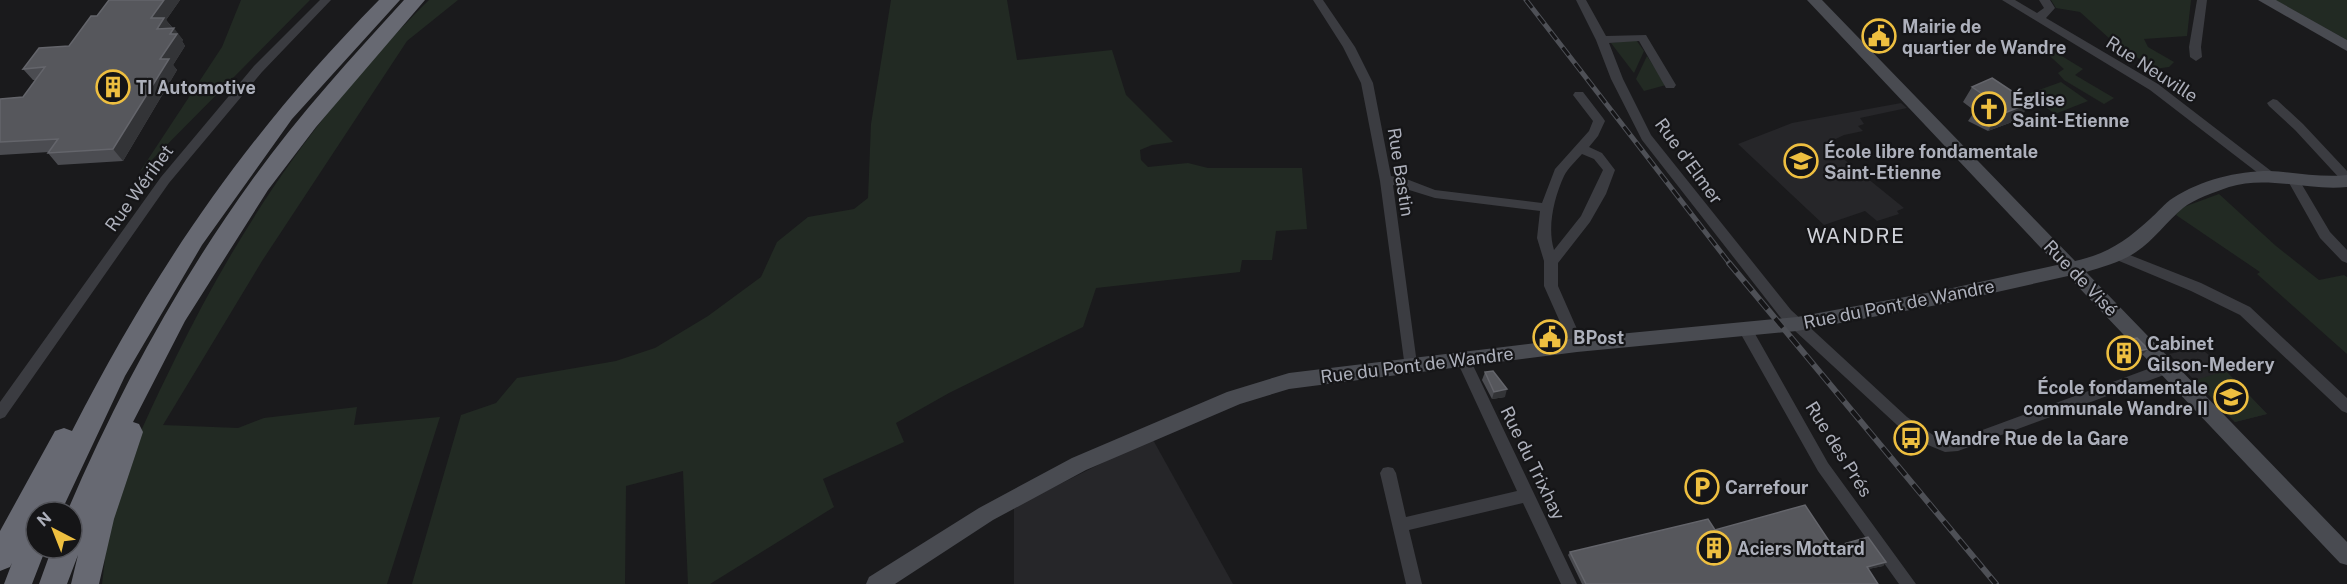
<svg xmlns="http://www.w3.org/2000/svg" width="2347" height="584" viewBox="0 0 2347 584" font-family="'Public Sans',sans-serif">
<rect width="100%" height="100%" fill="#1a1a1c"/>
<g fill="#262629">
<path d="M1901 103 1907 108 1860 118 1864 124 1858 126 1863 131 1844 135 1825 144 1904 208 1897 211 1899 214 1877 221 1865 211 1824 225 1738 144 1792 123Z"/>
<path d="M2199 347 2215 360 2267 414 2235 422 2169 354Z"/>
<path d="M1152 438 1233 584H1014V507Z"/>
</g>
<g fill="#222a23">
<path d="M241 0H310L139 173 222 47Z"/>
<path d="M429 0H458L407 41 262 261 163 425 238 428 264 418 357 407 354 425 440 417 387 584H102C106 555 107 522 116 495 132 447 154 402 176 357 241 224 322 105 429 0Z"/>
<path d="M891 0H1007L1017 60 1112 50 1126 95 1173 142 1152 145 1140 150 1141 160 1148 167 1188 163 1208 168H1302L1307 229 1276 231 1272 260H1242L1240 272 1096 288 1083 327 949 393 896 423 904 442 823 479 834 507 710 584H688L683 471 626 486 625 584H412L461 415 496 403 517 378 616 361 655 348 708 316 761 277 777 242 808 217 854 209 868 198 871 124Z"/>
<path d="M2051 0H2191L2187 36 2144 39 2148 47 2174 62 2169 67 2154 69 2109 38 2080 12 2056 8Z"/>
<path d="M2275 0H2347V40Z"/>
<path d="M1636 40 1644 51 1634 73 1611 43Z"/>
<path d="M2047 47 2083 69 2075 75 2114 98 2104 104 2064 80 2058 73 2064 69 2042 49Z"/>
<path d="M1647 56 1666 85 1644 91 1636 79Z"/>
<path d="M2061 82 2088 101 2055 114 2028 94Z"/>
<path d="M2219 194 2276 246 2319 280 2344 275 2347 277V354L2257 274 2260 272 2176 215 2181 208Z"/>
<path d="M2226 371 2267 414 2235 422 2195 380Z"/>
</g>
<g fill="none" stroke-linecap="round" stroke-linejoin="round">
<g fill="#3b3c41" fill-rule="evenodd">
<path d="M320 0H331L262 72 169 183 5 417 0 419V402L161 177 254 66Z"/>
<path d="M1313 0H1323L1355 47 1373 83 1391 176 1409 180 1435 190 1542 203 1555 169 1589 131 1593 121 1573 95 1575 92H1583L1603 118 1605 121 1598 136 1589 147 1602 153 1615 170 1606 194 1590 222 1558 263V286L1584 345 1582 349H1572L1544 286V261L1537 238 1540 211 1435 198 1393 185 1417 364 1415 368H1405L1380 181 1361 83 1343 47ZM1582 154 1594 159 1603 170 1581 216 1554 250C1547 227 1554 198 1564 176 1568 168 1577 160 1582 154Z"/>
<path d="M1576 0H1586L1606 36 1646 35 1676 85 1674 88H1666L1639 41 1609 43 1623 79 1651 135 1791 310 1907 417 1933 435 1946 440 1958 439 2167 362 2172 364 2174 368 2172 372 1958 451 1945 452 1923 443 1897 425 1781 318 1642 140 1611 79 1596 40Z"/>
<path d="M2002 0H2015L2037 13 2044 8 2039 0H2050L2055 8 2046 18 2158 84 2275 174 2277 177 2275 180H2267L2150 90Z"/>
<path d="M2197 0H2207L2201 47 2202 57 2196 61 2190 57 2189 47Z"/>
<path d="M2273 99 2277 100 2303 124 2347 171V183L2343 182 2295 130 2269 106 2267 103Z"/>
<path d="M2294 177 2298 178 2330 232 2347 250V263L2342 261 2320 238 2288 181Z"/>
<path d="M2117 250 2201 283 2250 307 2347 398V413L2342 411 2240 315 2191 291 2112 258 2110 255Z"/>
<path d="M1745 324 1750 325 1828 463 1916 584H1899L1818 471 1738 329 1740 325Z"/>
<path d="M1463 353 1468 355 1470 359 1577 584H1561L1523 503 1409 530 1422 584H1406L1380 473 1383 468 1388 467 1393 468 1396 473 1406 517 1517 491 1456 359 1458 355Z"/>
</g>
<g fill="#494b51" fill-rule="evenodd">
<path d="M1807 0H1822L2075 261C2107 254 2126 241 2150 219 2157 213 2165 203 2173 198 2201 180 2237 171 2269 171 2296 172 2321 178 2347 175V187C2308 191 2267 175 2229 187 2215 192 2194 199 2183 208 2167 221 2154 240 2136 252 2122 262 2102 267 2086 272L2347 542V565L2340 563 2068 276 1948 303 1797 331 1577 352 1289 389 1240 404 1086 470 993 520 895 584H866L869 577 979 508 1072 458 1227 392 1289 373 1577 338 1797 317 1948 289 2057 265Z"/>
<path d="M2258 0H2276L2347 40V51Z"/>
</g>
<g fill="#676972" fill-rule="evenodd">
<path d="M379 0H400L292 119 202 245 125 376 61 512H36L31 528 36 526V548H46L32 584H4L12 563 10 567 0 571V531L55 431 64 428 72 431C157 265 248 133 379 0Z"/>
<path d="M404 0H425L316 127 268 190 185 321 133 422 139 424 143 432 114 519 99 584H71L78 555 67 584H39L52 548H72V512H67C117 395 177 284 252 180 298 116 351 58 404 0Z"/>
</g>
<defs>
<path id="rail-far1" d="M1526 0 1730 264"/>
<path id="rail" d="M1729 263 1996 584"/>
</defs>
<use href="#rail-far1" stroke="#4e5056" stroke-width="5"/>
<use href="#rail" stroke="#4e5056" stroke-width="6"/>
<use href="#rail-far1" stroke="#151517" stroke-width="3" stroke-dasharray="10" stroke-linecap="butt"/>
<use href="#rail" stroke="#151517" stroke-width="4" stroke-dasharray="12" stroke-linecap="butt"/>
</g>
<g fill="#4b4c51">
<path d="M109 0H180L166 20 183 40 182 41 185 46 173 65 177 70 123 161 58 165 48 153 49 152 0 155V99L23 97 36 80H33L23 69 69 46 97 16Z"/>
<path d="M1972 87 2020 119 1988 131 1968 121 1975 111 1963 102Z"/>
<path d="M2113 343 2148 349 2141 356 2117 362 2106 351Z"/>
<path d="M1485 372 1505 397 1492 399 1482 380Z"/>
<path d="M1715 530 1833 547 1886 562 1883 566 1868 569 1878 584H1582L1568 555 1570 552Z"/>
</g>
<g fill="#333437">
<path d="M164 0H180L166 20 173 29H157L151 18Z"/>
<path d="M174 28 183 40 182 41 185 46 173 65 177 70 123 161 113 149 170 34Z"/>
<path d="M2030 103 2020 119 1988 131 1997 116Z"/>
<path d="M2148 349 2141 356 2117 362 2124 354Z"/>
<path d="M1507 389 1505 397 1492 399 1494 392Z"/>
<path d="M1886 562 1883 566 1864 570 1867 567Z"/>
</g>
<g fill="#56575c" stroke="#64656b" stroke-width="1.5">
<path d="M109 0H164L151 18H164L157 29 174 28 170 34H177L160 59H169L113 149 48 153 58 139 0 142V99L23 97 45 67 23 69 39 48 69 46 91 16H97Z"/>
<path d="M1992 78 2030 103 1997 116 1978 106 1991 100 1972 87Z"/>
<path d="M2137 338 2148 349 2124 354 2113 343Z"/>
<path d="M1493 371 1507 389 1494 392 1485 372Z"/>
<path d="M1805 505 1833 547 1868 537 1886 562 1867 567 1878 584H1586L1570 552 1708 519 1715 530Z"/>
</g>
<defs>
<symbol id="civic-ring" viewBox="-11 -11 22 22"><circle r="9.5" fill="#151517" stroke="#eebf40" stroke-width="1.5"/><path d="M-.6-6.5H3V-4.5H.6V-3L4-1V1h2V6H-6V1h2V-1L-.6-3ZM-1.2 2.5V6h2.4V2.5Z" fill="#eebf40"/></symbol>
<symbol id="building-ring" viewBox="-11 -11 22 22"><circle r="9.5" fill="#151517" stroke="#eebf40" stroke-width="1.5"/><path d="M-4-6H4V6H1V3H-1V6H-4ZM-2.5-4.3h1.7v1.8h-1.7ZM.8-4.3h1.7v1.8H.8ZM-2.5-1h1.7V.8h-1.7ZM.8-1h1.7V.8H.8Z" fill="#eebf40"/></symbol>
<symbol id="church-ring" viewBox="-11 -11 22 22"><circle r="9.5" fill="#151517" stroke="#eebf40" stroke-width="1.5"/><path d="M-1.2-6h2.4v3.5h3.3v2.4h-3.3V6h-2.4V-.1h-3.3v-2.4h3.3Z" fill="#eebf40"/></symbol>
<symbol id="school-ring" viewBox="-11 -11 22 22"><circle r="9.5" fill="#151517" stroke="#eebf40" stroke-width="1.5"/><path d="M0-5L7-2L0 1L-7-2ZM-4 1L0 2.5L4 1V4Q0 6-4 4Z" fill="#eebf40"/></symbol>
<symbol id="bus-ring" viewBox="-11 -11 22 22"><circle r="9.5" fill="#151517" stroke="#eebf40" stroke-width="1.5"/><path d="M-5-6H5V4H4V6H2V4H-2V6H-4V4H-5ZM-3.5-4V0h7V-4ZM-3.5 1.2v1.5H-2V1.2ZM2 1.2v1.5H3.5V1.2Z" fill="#eebf40"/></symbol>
<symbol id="parking-ring" viewBox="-11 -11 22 22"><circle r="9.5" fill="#151517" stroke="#eebf40" stroke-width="1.5"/><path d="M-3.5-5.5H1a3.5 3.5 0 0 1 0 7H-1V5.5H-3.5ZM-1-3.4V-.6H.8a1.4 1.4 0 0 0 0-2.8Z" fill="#eebf40"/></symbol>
</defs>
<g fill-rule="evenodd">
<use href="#civic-ring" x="1860" y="17" width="38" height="38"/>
<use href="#building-ring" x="94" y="68" width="38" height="38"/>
<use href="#church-ring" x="1970" y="90" width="38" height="38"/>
<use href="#school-ring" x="1782" y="142" width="38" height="38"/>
<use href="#civic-ring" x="1531" y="318" width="38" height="38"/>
<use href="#building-ring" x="2105" y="334" width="38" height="38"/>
<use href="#school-ring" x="2212" y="378" width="38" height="38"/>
<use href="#bus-ring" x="1892" y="419" width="38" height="38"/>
<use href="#parking-ring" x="1683" y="468" width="38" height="38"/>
<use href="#building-ring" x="1695" y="529" width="38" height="38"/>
</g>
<g text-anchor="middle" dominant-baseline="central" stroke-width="4.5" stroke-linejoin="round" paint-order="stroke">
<g font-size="18" font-weight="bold" fill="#adb0bb" stroke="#151517" text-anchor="start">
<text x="1902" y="26">Mairie de<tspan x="1902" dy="21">quartier de Wandre</tspan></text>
<text x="136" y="87">TI Automotive</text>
<text x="2012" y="99">Église<tspan x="2012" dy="21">Saint-Etienne</tspan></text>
<text x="1824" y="151">École libre fondamentale<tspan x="1824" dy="21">Saint-Etienne</tspan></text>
<text x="1573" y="337">BPost</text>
<text x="2147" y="343">Cabinet<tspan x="2147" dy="21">Gilson-Medery</tspan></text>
<text x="2208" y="387" text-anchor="end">École fondamentale<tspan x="2208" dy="21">communale Wandre II</tspan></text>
<text x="1934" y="438">Wandre Rue de la Gare</text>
<text x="1725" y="487">Carrefour</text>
<text x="1737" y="548">Aciers Mottard</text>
</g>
<g font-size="18" fill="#adb0bb" stroke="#151517">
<text transform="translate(2152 69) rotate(33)">Rue Neuville</text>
<text transform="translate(1689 161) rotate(54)">Rue d'Elmer</text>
<text transform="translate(1401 172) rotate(81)">Rue Bastin</text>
<text transform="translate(139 188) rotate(-54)">Rue Wérihet</text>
<text transform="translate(2081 278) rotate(46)">Rue de Visé</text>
<text transform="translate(1899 304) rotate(-11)">Rue du Pont de Wandre</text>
<text transform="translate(1417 365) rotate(-7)">Rue du Pont de Wandre</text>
<text transform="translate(1839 449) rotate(58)">Rue des Prés</text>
<text transform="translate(1533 463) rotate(64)">Rue du Trixhay</text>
</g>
<g font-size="21" letter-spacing="1.5" fill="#ced0d7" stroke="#151517">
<text x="1856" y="235">WANDRE</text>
</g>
</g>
<g transform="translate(54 530) rotate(318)"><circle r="28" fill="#151517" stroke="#525359" stroke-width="1.5"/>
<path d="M0-4.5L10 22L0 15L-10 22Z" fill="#eebf40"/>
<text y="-9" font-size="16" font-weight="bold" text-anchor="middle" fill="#adb0bb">N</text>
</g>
</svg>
